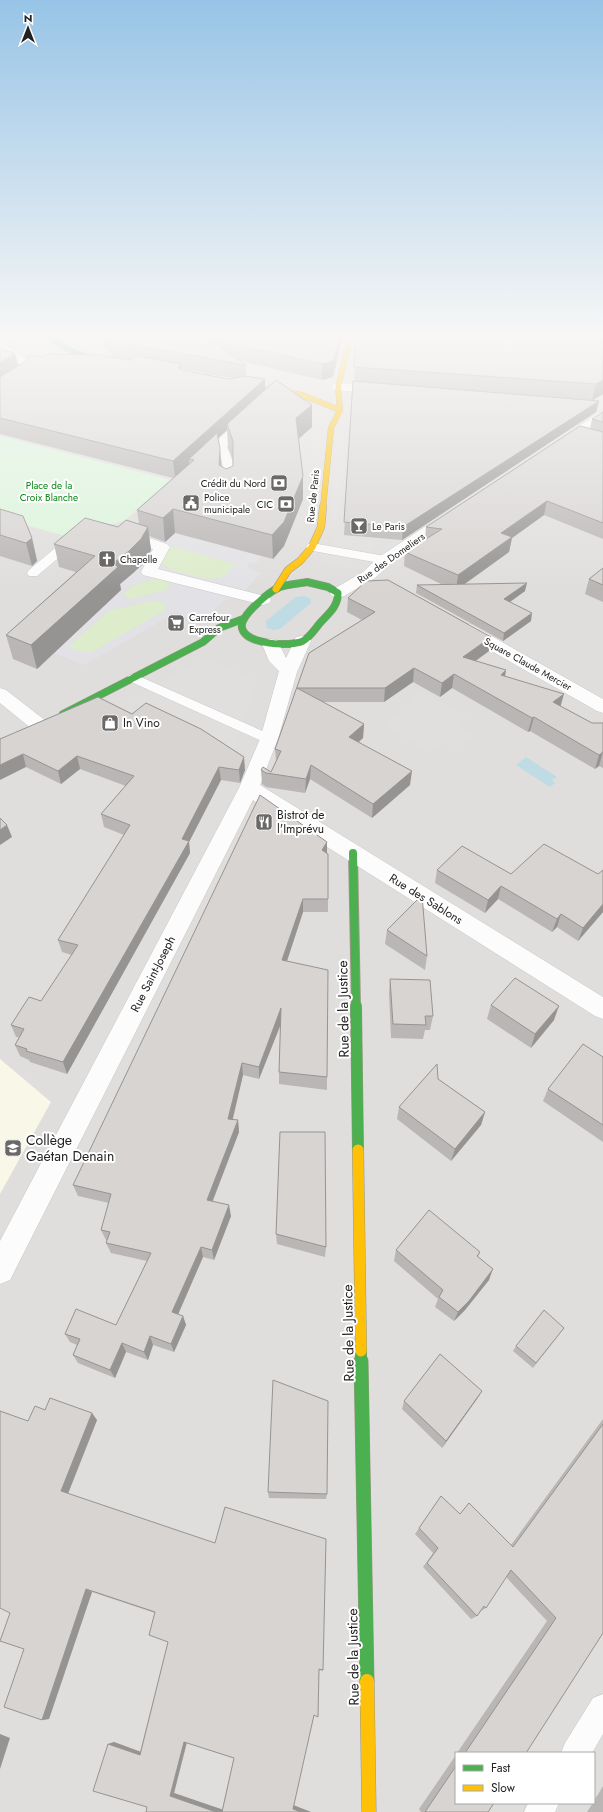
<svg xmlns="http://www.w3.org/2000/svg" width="603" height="1812" viewBox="0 0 603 1812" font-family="Jost,sans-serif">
<rect width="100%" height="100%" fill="#f0eeeb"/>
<path fill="#dfdedc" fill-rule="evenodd" d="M0 335H603V1812H0ZM456 1753H594V1803H456Z"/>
<path fill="#f8f7e8" d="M0 1059 51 1102 0 1194Z"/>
<g fill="#ddeccb">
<path d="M171 546 235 564C232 568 229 573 225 576 212 584 169 573 160 562L161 556Z"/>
<path d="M161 578 168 581 170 585 166 590 131 599 124 596 125 591 136 584Z"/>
<path d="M156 600 165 604 166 610 92 652H82L68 647 110 610Z"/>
</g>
<path fill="#daf5da" d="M0 436 171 480 124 521 65 536 0 518Z"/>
<g fill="#e0dfde">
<path d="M321 416 318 462 313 514 307 511 314 465 316 421Z"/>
<path d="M338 441H345L338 519 330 521Z"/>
<path d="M334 537 376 543 372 552 359 550 350 569 318 564 322 555H325Z"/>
<path d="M208 659 255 679 256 681 233 755 130 701 198 660Z"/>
<path d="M421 692 470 718 459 727 474 735 457 749 444 742 430 752 384 726 413 703 409 701Z"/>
</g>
<path fill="#e2e1e5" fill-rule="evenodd" d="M174 532 262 556 256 563H250L247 568 261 573 240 596 222 601 207 618 196 624 177 612 84 665 49 651 88 613 95 615 99 611 93 609 147 560V558L98 543ZM171 546 235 564V565L224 576 215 579H205L165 568 160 562 161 556ZM161 578 168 581 170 585 166 590 131 599 124 596 125 591 136 584ZM156 600 165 604V610L92 652H82L68 647 110 610Z"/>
<g fill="#bfdbe3">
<path d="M304 596 311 599V603L280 629 273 630 267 628 266 624V621L296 597Z"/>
<path d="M526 757 557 777 552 780 555 783 550 787 516 765Z"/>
</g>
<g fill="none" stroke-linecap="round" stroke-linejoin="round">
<defs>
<g id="lane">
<path d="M220 442 224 443C234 458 235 470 234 488L228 491 222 488C224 472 224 459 215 445Z"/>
<path d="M71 537 77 541 75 544 37 576H29L27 573 29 570 67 538Z"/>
<path d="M312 543 385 556 389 557 391 560 389 563 385 564 308 550 306 547 308 544Z"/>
<path d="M134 674 274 736 276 739 274 742 269 744 264 742 129 681 127 678 129 675Z"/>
<path d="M603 1694V1734L592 1753H561L565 1743 593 1698Z"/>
<path d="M528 1803H559L555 1812H524Z"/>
</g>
<g id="street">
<path d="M6 335H28L26 337 4 343 33 364 30 375 4 392 0 393V383L20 370 21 365 0 350V336Z"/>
<path d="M338 383 383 386 387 387 389 390 387 393 383 394 334 390 332 387 334 384Z"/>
<path d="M603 412V422L567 447H557L555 444 557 441 598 413Z"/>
<path d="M250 414 255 415 257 418 255 421 202 469H192L190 466 192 463 245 415Z"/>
<path d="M451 512 456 513 458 516 456 519 391 563 375 578 344 596 338 598 332 596 330 593 332 590 363 572 379 557 446 513Z"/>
<path d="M122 529 167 544 170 547 158 569 269 597 271 600 269 603 263 605 143 575 141 572 153 549 117 537 114 534 117 531Z"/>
<path d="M464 623 470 624 603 699V713L597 711 458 632 456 628 458 624Z"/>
<path d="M302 636 308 637 311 641 297 672 278 739 260 785 603 997V1019L595 1016 253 800 10 1280 0 1284V1241L239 788 260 739 279 671 269 661 262 644 265 640 271 639 277 640 286 658 296 637Z"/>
<path d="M0 688 6 690 46 721 48 725 46 729 39 731 32 729 0 703Z"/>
</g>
<path id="fast-far4" d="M47 335C64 350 83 357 105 361"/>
<g id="fast-far3">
<path d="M307 582 328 587 338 593C338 607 328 614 320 623 315 629 310 637 303 641 291 647 246 645 242 628 239 616 270 591 280 587 288 584 298 584 307 582Z"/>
<path d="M63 714 203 642 219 628 243 619"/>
</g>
<path id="fast-far2" d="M353 853 356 1007"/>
<g id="fast-far1">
<path d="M356 1006 358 1150"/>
<path d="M361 1351V1362"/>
</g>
<path id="fast" d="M361 1361 367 1681"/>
<g id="slow-far3">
<path d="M235 384 302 395 340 410"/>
<path d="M323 508 331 428 340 410 338 387 351 335"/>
</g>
<path id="slow-far2" d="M276 589 288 570 300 561 312 547 321 527 323 507"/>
<path id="slow-far1" d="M358 1150 361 1351"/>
<path id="slow" d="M367 1681 369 1812"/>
</defs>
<use href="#lane" stroke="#c9c8c7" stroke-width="1"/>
<use href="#street" stroke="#c9c8c7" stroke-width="1"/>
<use href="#fast-far4" stroke="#999a82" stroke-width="6"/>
<use href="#fast-far3" stroke="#999a82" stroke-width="8"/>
<use href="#fast-far2" stroke="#999a82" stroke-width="10"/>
<use href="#fast-far1" stroke="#999a82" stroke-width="12"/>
<use href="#fast" stroke="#999a82" stroke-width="15"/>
<use href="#slow-far3" stroke="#999a82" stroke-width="6"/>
<use href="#slow-far2" stroke="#999a82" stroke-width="8"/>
<use href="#slow-far1" stroke="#999a82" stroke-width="12"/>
<use href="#slow" stroke="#999a82" stroke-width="15"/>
<use href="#lane" fill="#fdfcfc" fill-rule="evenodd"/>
<use href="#street" fill="#fdfcfc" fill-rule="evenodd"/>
<use href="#fast-far4" stroke="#4caf50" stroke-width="5.5"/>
<use href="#fast-far3" stroke="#4caf50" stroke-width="7"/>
<use href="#fast-far2" stroke="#4caf50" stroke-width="8"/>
<use href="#fast-far1" stroke="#4caf50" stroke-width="11"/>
<use href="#fast" stroke="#4caf50" stroke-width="14"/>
<use href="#slow-far3" stroke="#ffc107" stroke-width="5.5"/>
<use href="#slow-far2" stroke="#ffc107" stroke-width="7"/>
<use href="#slow-far1" stroke="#ffc107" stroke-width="11"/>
<use href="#slow" stroke="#ffc107" stroke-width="14"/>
</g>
<g fill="#b9b6b5" fill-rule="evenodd">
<path d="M104 335H343L333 377 322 380 240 361 246 365V376L265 390 312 427 299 439 303 476V499L284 546 273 559 175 533 165 542 149 536 151 550 145 562 132 574 120 584 121 590 37 669 13 659 6 635 76 572 59 567 54 544 118 527 139 524 137 510 173 478 0 434V349L18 366 44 357 130 360 113 357 105 347ZM181 369 232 378 229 379 181 370ZM227 430 228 447 233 461V466L226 469 221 466 218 438Z"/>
<path d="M356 335H603V394L593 400 599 401 596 412 402 540 344 535 354 381Z"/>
<path d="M603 412V539L544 515 512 538 509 552 465 584 525 591 510 602 531 621 503 641 416 593 417 585H443L404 566 405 552 425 539 426 527 590 429 592 419Z"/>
<path d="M0 509 32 538 37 561 32 566 0 556Z"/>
<path d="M603 568V602L585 594 589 579Z"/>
<path d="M348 598 489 651 476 661 592 723H603V768L599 766 595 769 530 731 528 732 452 688 440 697 413 682 384 702H323L364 724 363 738 359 742 410 785 372 818 310 779 305 793 266 787 262 784 261 770 271 772 276 761 275 749 309 653 362 620 347 612Z"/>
<path d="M0 739 245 770 240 783 221 780 189 842 190 853 67 1074 30 1062 29 1060 20 1056 15 1045 19 1037H16L11 1025 41 1001 72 955 62 952 58 940 124 835 104 827 101 814 126 786 80 769 61 784 26 767Z"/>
<path d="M327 842V854L328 899V912H303L287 961 327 1077V1090L279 1084V1072L281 1024 259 1079 243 1075 232 1119 238 1120 239 1132 213 1201 231 1216 214 1260 203 1257 178 1315 183 1316 186 1325 174 1352 153 1345 148 1360 126 1352 115 1378 78 1363 73 1355 77 1345 70 1342 65 1334 116 1325 147 1261 111 1253 106 1243 107 1240H106L101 1230 109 1203 78 1196 73 1185Z"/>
<path d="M437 870 511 874 603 912 578 941 557 927 552 932 498 899 485 913 435 883Z"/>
<path d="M387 930 427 956 425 970 385 944Z"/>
<path d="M390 979 433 1016 430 1030H425L423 1039 391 1038 389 993Z"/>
<path d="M491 1005 554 1020 531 1048 487 1019Z"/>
<path d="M603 1057V1142L543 1101 548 1089Z"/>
<path d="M438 1079 485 1112 481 1125 451 1161 397 1119 399 1107Z"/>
<path d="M276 1234 326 1247 325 1257 277 1244Z"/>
<path d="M396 1250 480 1252 478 1257 489 1280 465 1310 454 1321 435 1307 438 1299 394 1261Z"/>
<path d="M564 1328 533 1368 513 1351 516 1346Z"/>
<path d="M482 1391 477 1399 442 1448 402 1409 404 1401Z"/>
<path d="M45 1410 97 1420 68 1494 323 1670V1671L319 1670 314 1715 293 1805 311 1812H146L147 1807 108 1744 114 1742 140 1752 168 1642 155 1613 92 1592 49 1719 42 1720 24 1649 10 1613 28 1421ZM187 1743 234 1758 222 1810 174 1793Z"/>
<path d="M603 1419V1633L526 1753H457L547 1621 506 1577 486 1608 481 1611 477 1616 471 1619 423 1567 433 1553 415 1534 441 1496 460 1514 469 1503 511 1545Z"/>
<path d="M268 1492 327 1494 326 1499 269 1498Z"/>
<path d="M456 1755V1803L488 1812H421L419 1809Z"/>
<path d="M603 1786V1812H587L593 1803H594V1801Z"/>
</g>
<g fill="#969493">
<path d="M340 335H343L333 377 322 380V364Z"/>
<path d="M15 353 19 369 0 381V363Z"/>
<path d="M181 364 182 380 178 367Z"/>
<path d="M265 379V395L227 424V430L194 461V460L189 459V465L175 478 173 461Z"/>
<path d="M603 380V394L592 401 596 384Z"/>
<path d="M599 401 596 412 402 540 403 527Z"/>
<path d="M312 405V427L296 441V418Z"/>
<path d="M220 448 222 471 219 465Z"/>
<path d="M303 476V499L284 546 273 559 272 535Z"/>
<path d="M547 501 544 515 512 538 509 552 456 590 458 575 501 533Z"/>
<path d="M173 509 175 533 165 542 163 518Z"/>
<path d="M148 527 151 550 145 562 132 574 120 584 121 590 37 669 31 645 116 568 115 562Z"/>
<path d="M32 538 37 561 32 566 26 543Z"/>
<path d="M527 583 525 591 503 607 504 599Z"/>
<path d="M532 613 531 621 503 641 504 633Z"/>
<path d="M491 637 489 651 461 671 463 657Z"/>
<path d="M414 668 413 682 384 702 385 688Z"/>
<path d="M506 670 504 684 501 675Z"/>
<path d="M454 674 452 688 440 697 442 683Z"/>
<path d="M564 694 560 708 553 702Z"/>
<path d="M534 717 530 731 528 732 532 718Z"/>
<path d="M364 724 363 738 348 751 349 737Z"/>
<path d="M603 752 599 766 595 769 599 755Z"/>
<path d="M23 754 26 767 0 780V765Z"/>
<path d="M77 756 80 769 61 784 58 771Z"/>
<path d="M244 757 245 770 240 783 239 770Z"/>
<path d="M311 765 310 779 305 793 306 779Z"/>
<path d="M219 767 221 780 189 842 190 853 67 1074 63 1062 182 839Z"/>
<path d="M412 771 410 785 372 818 373 804Z"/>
<path d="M7 825 12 837 0 845V830Z"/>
<path d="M327 842V856L322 850Z"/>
<path d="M501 886 498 899 485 913 488 900Z"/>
<path d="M303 899V912L283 973 282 960Z"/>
<path d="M603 904V912L578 941 583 928Z"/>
<path d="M561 914 557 927 552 932 557 919Z"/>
<path d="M559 1006 554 1020 531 1048 535 1034Z"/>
<path d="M281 1008 282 1021 259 1079V1067Z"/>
<path d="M242 1063 243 1075 230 1131 228 1119Z"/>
<path d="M485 1112 481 1125 451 1161 455 1149Z"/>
<path d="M238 1120 239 1132 209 1210 207 1200Z"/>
<path d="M229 1205 231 1216 214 1260 212 1250Z"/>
<path d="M201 1247 203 1257 175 1321 172 1312Z"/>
<path d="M493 1269 489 1280 465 1310 454 1321 458 1312Z"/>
<path d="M183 1316 186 1325 174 1352 171 1344Z"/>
<path d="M150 1336 153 1345 148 1360 144 1352Z"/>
<path d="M122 1343 126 1352 115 1378 110 1370Z"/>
<path d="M482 1391 477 1399 442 1448 446 1441Z"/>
<path d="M92 1413 97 1420 67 1496 61 1491Z"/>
<path d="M86 1589 92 1592 49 1719 42 1720Z"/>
<path d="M0 1734 10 1738 0 1769Z"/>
<path d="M187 1741 174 1793 224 1810 223 1812H216L170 1796 184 1742Z"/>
<path d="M114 1742 144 1753 140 1755 108 1744Z"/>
<path d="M293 1805 311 1812H301L293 1809Z"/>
</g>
<g fill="#d7d4d2" stroke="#969493">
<path d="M106 335H340L333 361 322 364 207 338 246 365 111 341Z"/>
<path d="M356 335H603V380L596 384 354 367Z"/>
<path d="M0 349 15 353 0 363Z"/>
<path d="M48 354 98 355 130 360 136 356 181 364 178 367 181 370 229 379 245 376 265 379 173 461 0 418V377L28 360 29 355 44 357Z"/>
<path d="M276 380 312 405 296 418 303 476 284 522 272 535 173 509 163 518 137 510 194 460 189 459 217 433 220 448 219 465 226 469 233 466V441L227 424Z"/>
<path d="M353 381 599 401 403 527 344 522Z"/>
<path d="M603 412V422L592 419Z"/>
<path d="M580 426 603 432V523L547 501 501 533 512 537 458 575 405 552 442 529 426 527Z"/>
<path d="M0 509 23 516 32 538 26 543 0 535Z"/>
<path d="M85 518 118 527 126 520 148 527 141 539 129 551 115 562 111 561 118 567 31 645 6 635 95 556 54 544Z"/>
<path d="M603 568V585L589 579Z"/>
<path d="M388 580 491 637 463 657 506 670 501 675 564 694 553 702 592 723H603V752L599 755 534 717 532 718 454 674 442 683 414 668 385 688H297L364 724 349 737 412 771 373 804 311 765 306 779 266 773 261 770 263 767 271 772 281 751 275 749 309 653 375 612 348 598 366 581Z"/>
<path d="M527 583 504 599 532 613 504 633 417 585Z"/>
<path d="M98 697 132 714 146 703 201 729 244 757 239 770 219 767 182 839 189 841 63 1062 26 1051 27 1049 15 1045 24 1029 11 1025 29 997 41 1001 78 945 58 940 130 825 101 814 134 776 77 756 58 771 23 754 0 765V739Z"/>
<path d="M260 795 327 842 322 850 328 854V899H303L282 960 328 970 327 1077 279 1072 281 1008 259 1067 242 1063 228 1119 238 1120 207 1200 229 1205 212 1250 201 1247 172 1312 183 1316 171 1344 150 1336 144 1352 122 1343 110 1370 73 1355 80 1339 65 1334 76 1309 116 1325 151 1253 106 1243 110 1232 101 1230 111 1194 73 1185Z"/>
<path d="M0 818 7 825 0 830Z"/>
<path d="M544 844 598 874 603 870V904L583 928 561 914 557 919 501 886 488 900 437 870 462 846 511 874Z"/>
<path d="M422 895 427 956 387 930Z"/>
<path d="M515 978 559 1006 535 1034 491 1005Z"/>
<path d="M390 979 430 980 433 1016H425L426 1025 393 1024Z"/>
<path d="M583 1044 603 1057V1125L548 1089Z"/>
<path d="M437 1064 438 1079 485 1112 455 1149 399 1107Z"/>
<path d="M280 1132H325L326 1247 276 1234Z"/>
<path d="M429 1210 480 1252 477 1256 493 1269 469 1301 458 1312 439 1297 443 1290 396 1250Z"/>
<path d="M544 1310 564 1328 536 1363 516 1346Z"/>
<path d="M440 1354 482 1391 446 1441 404 1401Z"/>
<path d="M273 1380 328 1401 327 1494 268 1492Z"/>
<path d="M50 1398 92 1413 61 1491 215 1543 225 1507 326 1539 323 1670 319 1669 318 1717 314 1715 293 1809 301 1812H222L234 1758 184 1742 170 1796 216 1812H146L147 1807 93 1791 108 1744 140 1755 168 1642 149 1635 155 1612 86 1589 42 1720 4 1707 24 1649 0 1641 10 1613 0 1608V1411L28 1421 35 1406 45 1410Z"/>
<path d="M603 1424V1633L526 1753H465L556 1618 511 1570 486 1608 484 1606 477 1616 427 1563 438 1548 419 1528 441 1496 460 1514 469 1503 513 1547Z"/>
<path d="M456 1766V1803H494L488 1812H425Z"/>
</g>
<linearGradient id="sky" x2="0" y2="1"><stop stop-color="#97c4e6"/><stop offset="0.57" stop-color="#f8f7f6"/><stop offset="1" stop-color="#f8f7f6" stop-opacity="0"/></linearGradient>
<rect width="603" height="589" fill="url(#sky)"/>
<defs>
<symbol id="bank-square" viewBox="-11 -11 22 22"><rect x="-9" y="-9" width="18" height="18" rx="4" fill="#6a6968" stroke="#fff"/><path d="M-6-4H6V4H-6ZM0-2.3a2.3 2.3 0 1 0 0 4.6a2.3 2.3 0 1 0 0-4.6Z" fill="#fff"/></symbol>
<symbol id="civic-square" viewBox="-11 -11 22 22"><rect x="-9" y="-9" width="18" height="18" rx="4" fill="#6a6968" stroke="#fff"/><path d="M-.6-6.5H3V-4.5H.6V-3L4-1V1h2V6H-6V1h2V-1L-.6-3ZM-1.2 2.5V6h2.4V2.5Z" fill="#fff"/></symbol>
<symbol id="bar-square" viewBox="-11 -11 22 22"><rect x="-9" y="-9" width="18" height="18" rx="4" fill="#6a6968" stroke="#fff"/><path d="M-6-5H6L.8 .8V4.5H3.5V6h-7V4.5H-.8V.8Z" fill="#fff"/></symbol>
<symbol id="church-square" viewBox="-11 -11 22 22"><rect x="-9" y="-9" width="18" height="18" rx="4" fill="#6a6968" stroke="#fff"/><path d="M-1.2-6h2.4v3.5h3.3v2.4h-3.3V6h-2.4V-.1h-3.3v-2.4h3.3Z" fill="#fff"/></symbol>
<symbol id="supermarket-square" viewBox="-11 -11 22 22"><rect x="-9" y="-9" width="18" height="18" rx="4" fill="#6a6968" stroke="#fff"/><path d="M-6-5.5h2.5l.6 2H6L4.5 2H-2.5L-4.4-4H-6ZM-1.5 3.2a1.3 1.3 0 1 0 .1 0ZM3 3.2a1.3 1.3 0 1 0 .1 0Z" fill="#fff"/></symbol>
<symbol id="shop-square" viewBox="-11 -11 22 22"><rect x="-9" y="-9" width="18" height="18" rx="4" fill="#6a6968" stroke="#fff"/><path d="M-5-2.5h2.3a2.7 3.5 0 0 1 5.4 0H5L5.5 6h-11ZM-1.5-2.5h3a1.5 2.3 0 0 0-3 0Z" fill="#fff"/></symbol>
<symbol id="restaurant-square" viewBox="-11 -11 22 22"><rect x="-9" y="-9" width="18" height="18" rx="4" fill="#6a6968" stroke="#fff"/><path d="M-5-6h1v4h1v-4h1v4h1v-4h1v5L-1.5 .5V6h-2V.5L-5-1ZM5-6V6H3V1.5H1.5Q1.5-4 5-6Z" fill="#fff"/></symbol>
<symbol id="school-square" viewBox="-11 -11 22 22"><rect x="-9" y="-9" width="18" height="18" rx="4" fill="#6a6968" stroke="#fff"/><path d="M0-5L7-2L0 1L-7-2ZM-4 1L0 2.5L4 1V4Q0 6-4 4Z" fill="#fff"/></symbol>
</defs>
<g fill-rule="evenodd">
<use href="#bank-square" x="269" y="473" width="20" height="20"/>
<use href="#civic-square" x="181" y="493" width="20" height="20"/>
<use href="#bank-square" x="276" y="494" width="20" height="20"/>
<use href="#bar-square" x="349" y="516" width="20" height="20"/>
<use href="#church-square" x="97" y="549" width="20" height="20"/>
<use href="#supermarket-square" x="166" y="613" width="20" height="20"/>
<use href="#shop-square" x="100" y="713" width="20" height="20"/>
<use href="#restaurant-square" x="254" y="812" width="20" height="20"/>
<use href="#school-square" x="3" y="1138" width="20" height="20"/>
</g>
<g text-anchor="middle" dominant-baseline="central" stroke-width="4" stroke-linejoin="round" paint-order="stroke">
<g font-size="10" fill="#222" stroke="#fff" text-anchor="start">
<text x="266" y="483" text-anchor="end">Crédit du Nord</text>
<text x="204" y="497">Police<tspan x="204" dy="12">municipale</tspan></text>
<text x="273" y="504" text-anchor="end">CIC</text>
<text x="372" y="526">Le Paris</text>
<text x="120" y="559">Chapelle</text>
<text x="189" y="617">Carrefour<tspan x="189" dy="12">Express</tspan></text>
</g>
<g font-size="10" fill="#0c8416" stroke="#fff">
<text x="49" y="485">Place de la<tspan x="49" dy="12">Croix Blanche</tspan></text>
</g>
<g font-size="10" fill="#222" stroke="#fff">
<text transform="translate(313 496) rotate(-84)">Rue de Paris</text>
<text transform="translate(391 558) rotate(-35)">Rue des Domeliers</text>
<text transform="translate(528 664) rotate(29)">Square Claude Mercier</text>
</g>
<g font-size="12" fill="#222" stroke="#fff" text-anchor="start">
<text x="123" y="723">In Vino</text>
<text x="277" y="815">Bistrot de<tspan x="277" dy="14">l'Imprévu</tspan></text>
</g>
<g font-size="12" fill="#222" stroke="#fff">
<text transform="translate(426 899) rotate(32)">Rue des Sablons</text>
<text transform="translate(153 974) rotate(-63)">Rue Saint-Joseph</text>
</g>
<g font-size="14" fill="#222" stroke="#fff">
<text transform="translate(343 1009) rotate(-91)">Rue de la Justice</text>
<text transform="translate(348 1333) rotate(-91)">Rue de la Justice</text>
<text transform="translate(353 1657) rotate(-91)">Rue de la Justice</text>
</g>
<g font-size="14" fill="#222" stroke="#fff" text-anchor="start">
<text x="26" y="1140">Collège<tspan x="26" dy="16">Gaétan Denain</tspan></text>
</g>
</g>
<rect x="455" y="1752" width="140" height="52" fill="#ffffff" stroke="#a7a7a7"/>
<rect x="463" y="1765" width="20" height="6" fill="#4caf50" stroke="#a7a7a7"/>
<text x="491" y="1772" font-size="12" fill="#222222">Fast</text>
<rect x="463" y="1785" width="20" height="6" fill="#ffc107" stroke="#a7a7a7"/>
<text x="491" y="1792" font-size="12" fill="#222222">Slow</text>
<g transform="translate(28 28)" stroke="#ffffff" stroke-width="3" paint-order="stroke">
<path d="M0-3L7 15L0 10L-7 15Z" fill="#222222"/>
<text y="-6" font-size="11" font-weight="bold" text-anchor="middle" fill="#222222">N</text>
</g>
</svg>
